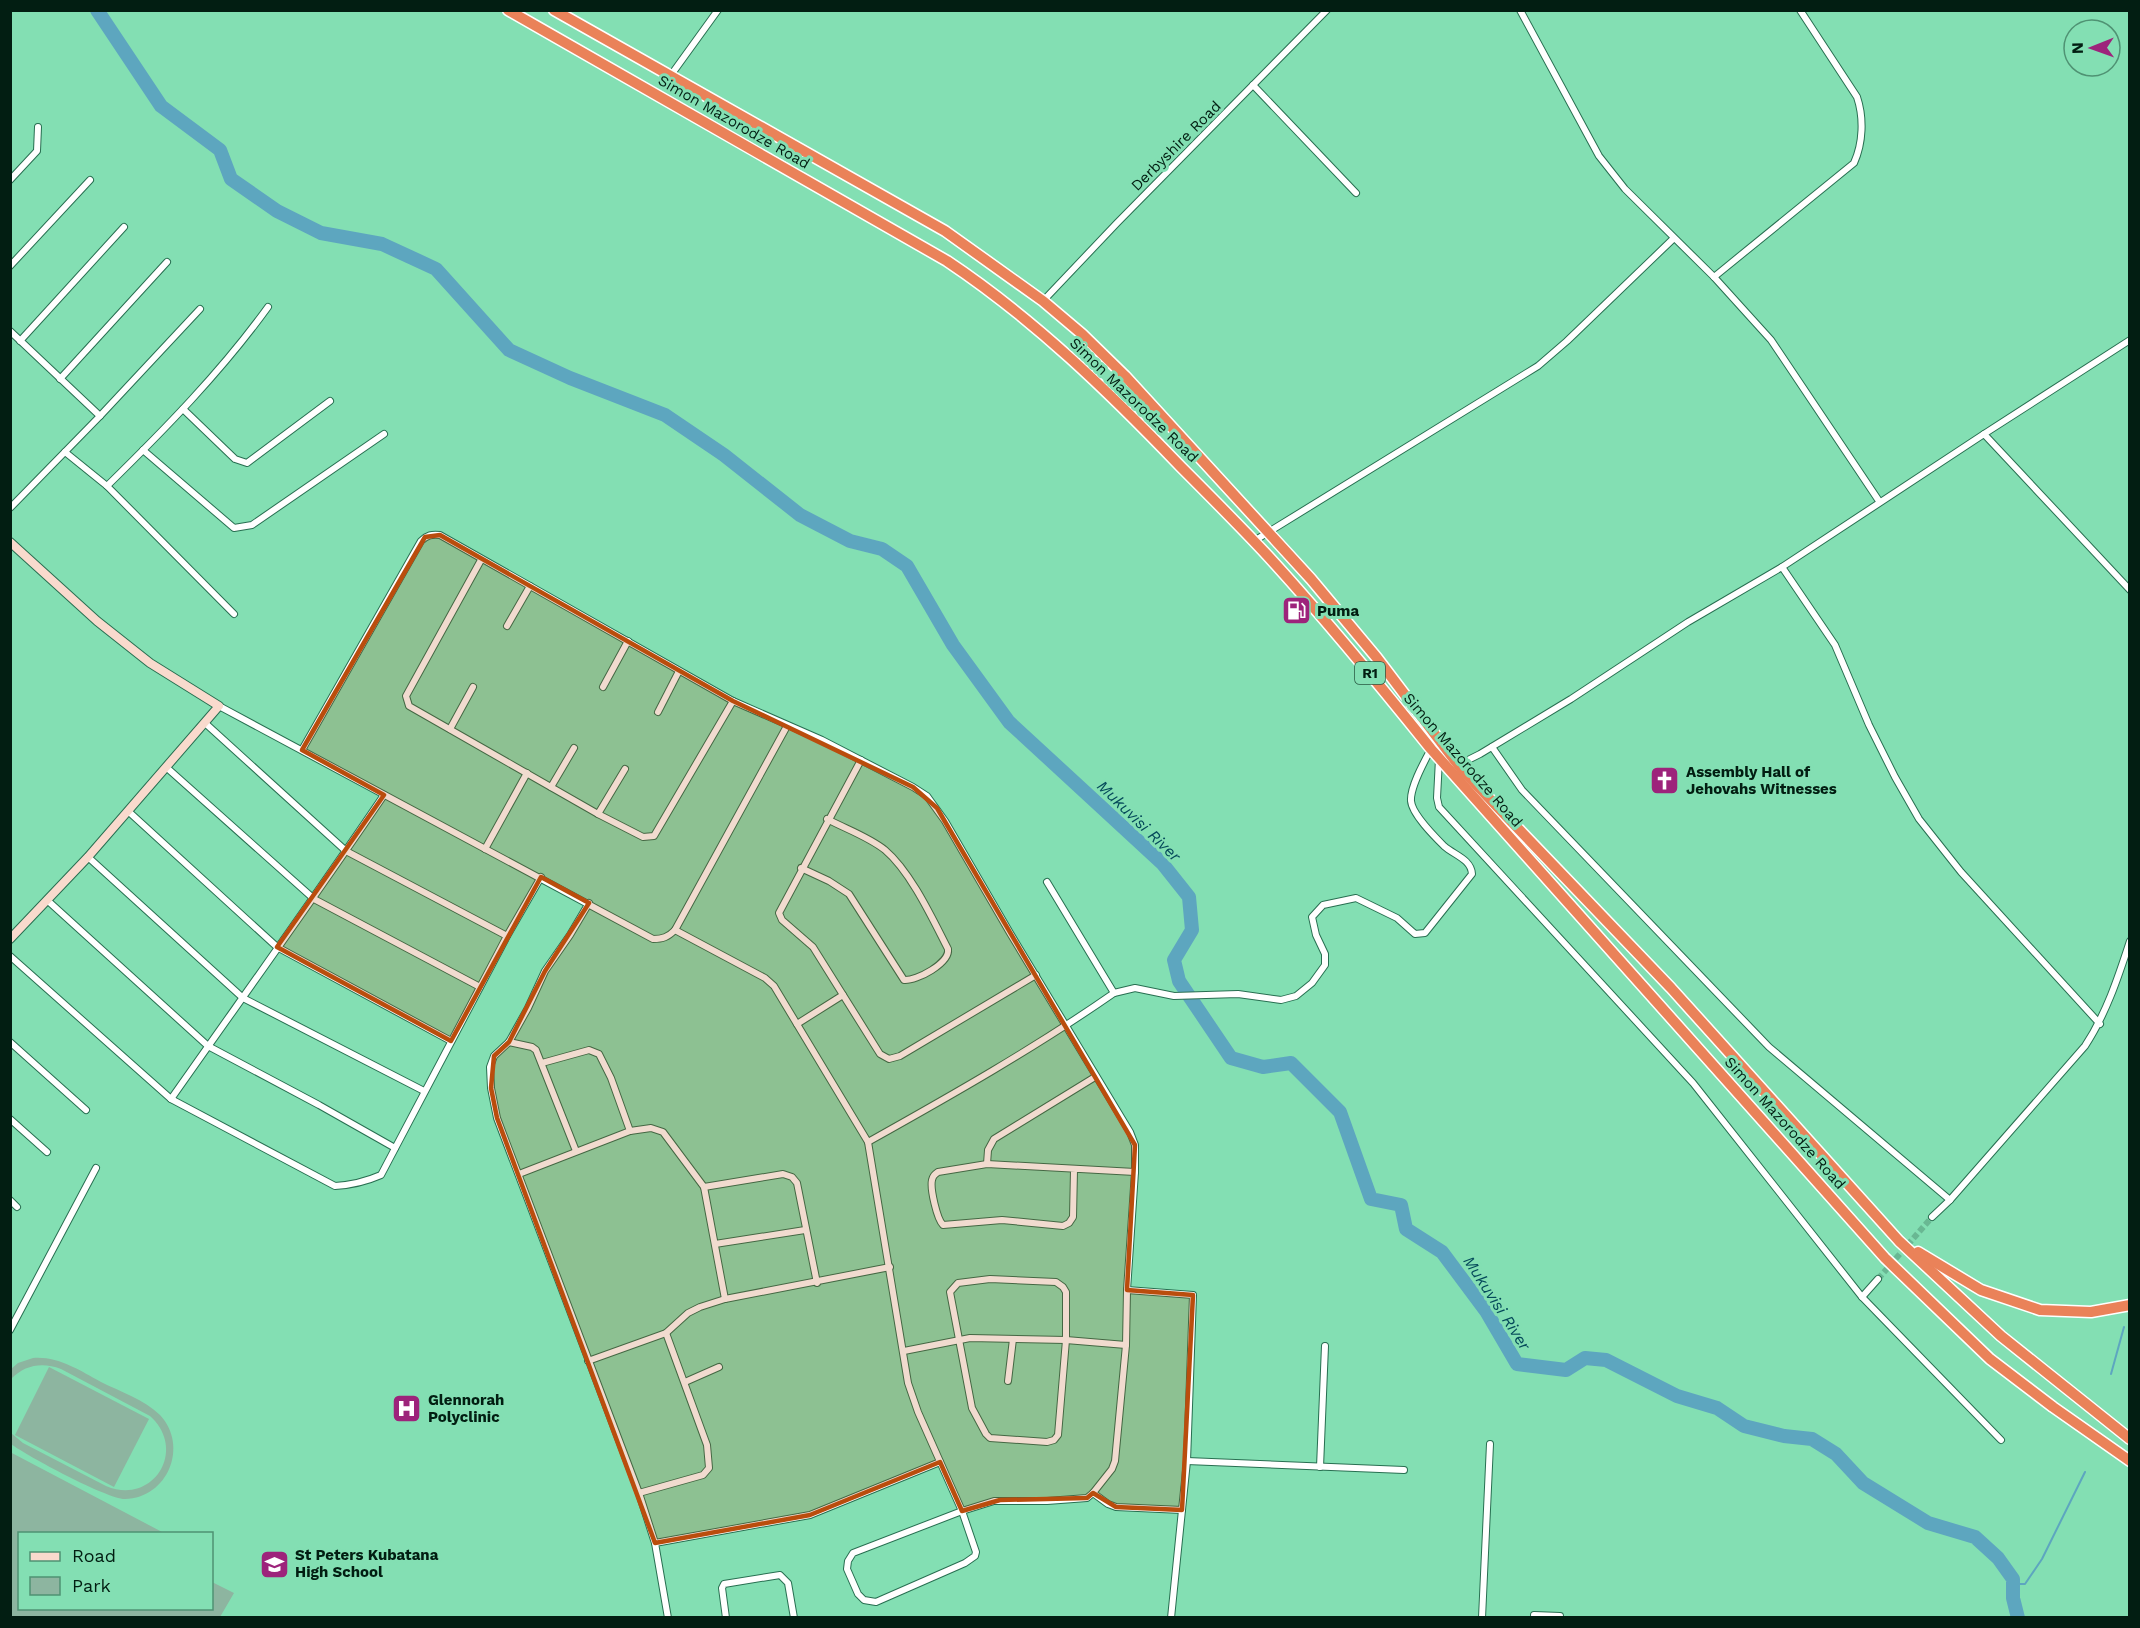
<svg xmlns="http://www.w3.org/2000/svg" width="2140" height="1628" viewBox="0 0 2140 1628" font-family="'Work Sans',sans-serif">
<rect width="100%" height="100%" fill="#83dfb3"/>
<g fill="#8db5a0">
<path d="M33 1358C58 1356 79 1370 101 1382 119 1391 145 1400 160 1415 189 1446 168 1498 125 1499 107 1499 27 1456 11 1444V1433L23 1443 106 1486C153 1506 188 1450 150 1416L61 1369C42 1362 25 1365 11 1379V1369L18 1363Z"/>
<path d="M49 1367 149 1419 114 1487 15 1435Z"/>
<path d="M10 1452 164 1533 20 1534V1608H212V1582L234 1593 220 1617H11Z"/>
</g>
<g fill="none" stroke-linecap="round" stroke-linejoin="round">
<g stroke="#5da6bf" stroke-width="2">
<path d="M2111 1374 2124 1327"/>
<path d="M2013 1584H2025L2042 1559 2085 1472"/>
</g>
<path stroke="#5da6bf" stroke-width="14" d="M97 10 161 106 220 150 231 179 277 211 321 233 382 244 436 269 509 350 570 378 665 415 724 455 800 515 850 541 882 549 907 566 953 645 1009 722 1162 863 1189 897 1192 930 1174 960 1179 981 1231 1058 1263 1067 1291 1063 1340 1112 1371 1199 1401 1205 1406 1229 1442 1252 1486 1311 1517 1364 1566 1370 1585 1358 1606 1360 1677 1396 1717 1408 1744 1426 1784 1436 1812 1439 1836 1454 1863 1483 1928 1523 1975 1537 1998 1558 2013 1579V1598L2018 1618"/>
<path stroke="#69b893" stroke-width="6" stroke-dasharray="6 3" stroke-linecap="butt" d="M1878 1279 1932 1217"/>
<defs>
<g id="street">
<path d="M1520 10 1599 156 1625 189 1714 277 1771 340 1879 501"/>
<path d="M671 75 718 10"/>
<path d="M1253 85 1356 193"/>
<path d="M10 180 37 151 38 127"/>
<path d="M10 266 90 180"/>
<path d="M1714 277 1854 163C1863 143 1864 118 1857 97L1800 10"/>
<path d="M1043 301 1117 223 1327 10"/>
<path d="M10 331 100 416 10 508"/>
<path d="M20 341 124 227"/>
<path d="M60 379 167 262"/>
<path d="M183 409 235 459 247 463 330 401"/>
<path d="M100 416 200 309"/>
<path d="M1984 434 2130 340"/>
<path d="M143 450 234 528 252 525 384 434"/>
<path d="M65 452 107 486 234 614"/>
<path d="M107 486C164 430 221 372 268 307"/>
<path d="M1254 541 1538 366 1567 341 1673 239"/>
<path d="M481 560 406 696 409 706 598 814 643 837 654 836 733 701"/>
<path d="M1782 567 1835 645 1869 725 1895 777 1919 819 1961 872 2100 1024"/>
<path d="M507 626 530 586"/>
<path d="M603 687 628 641"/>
<path d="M219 706 653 939C663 939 668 937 675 930L787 726"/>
<path d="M658 712 679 671"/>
<path d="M205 723 346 851 507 936"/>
<path d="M450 729 473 687"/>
<path d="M1492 747 1522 790 1769 1047 1950 1200"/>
<path d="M302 750 421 541C427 535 432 534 440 535L733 701 822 740 913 787 927 796 945 821 1010 933 1130 1132 1135 1145V1172L1127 1290 1126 1345 1115 1461 1112 1469 1093 1493 1087 1498 1047 1501H994L962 1511 853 1553 848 1561 847 1569 858 1594 864 1600 876 1602 965 1563 975 1556 976 1552 962 1511 918 1412 908 1383 868 1142 774 986 765 978 675 930"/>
<path d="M1439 759 1437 798 1439 807 1693 1083 1862 1297 2001 1440"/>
<path d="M861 760 779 913 782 920 813 947 880 1054 889 1059 900 1056 1036 975"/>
<path d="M1458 765 1480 754 1571 699 1688 622 1782 567 1984 434 2130 590"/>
<path d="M166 767 314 899 480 987"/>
<path d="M551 787 574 748"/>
<path d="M128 811 277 947 451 1041"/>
<path d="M598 814 625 769"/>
<path d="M485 849 527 773"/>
<path d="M88 857 243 998 424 1091"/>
<path d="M801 868 829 881 849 894 904 980C917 981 950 963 948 949 933 920 911 872 885 850 869 837 846 829 827 819"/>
<path d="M47 900 208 1046 319 1105 395 1148"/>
<path d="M589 903 570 935 545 971 528 1008 509 1042 494 1056 490 1067 491 1088 497 1118 639 1493 655 1543"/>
<path d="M10 956 171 1099 335 1186C352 1185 365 1182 381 1175L507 936 541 877"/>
<path d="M1114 993 1135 988 1174 996 1238 994 1281 1000 1296 996 1312 983 1325 965V954L1316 935 1312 917 1323 905 1356 898 1397 918 1415 934 1425 933 1472 874C1471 859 1454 855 1444 846 1434 836 1412 814 1411 801 1410 787 1424 762 1431 749"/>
<path d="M797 1024 843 995"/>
<path d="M10 1042 86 1110"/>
<path d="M509 1042 532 1047 536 1050 576 1151"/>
<path d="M542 1063 589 1050 599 1054 611 1078 630 1131"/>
<path d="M171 1099C242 998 315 897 384 795"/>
<path d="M10 1119 47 1152"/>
<path d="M868 1142C952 1095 1035 1048 1114 993L1047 882"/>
<path d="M987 1164 988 1150 994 1139 1095 1077"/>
<path d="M1074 1170 1073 1217 1069 1223 1063 1226 1002 1220 943 1225C937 1219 930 1189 932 1180 933 1176 934 1175 938 1172L987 1164 1135 1172"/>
<path d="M519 1174 630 1131 651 1128 663 1132 704 1187 725 1299"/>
<path d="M704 1187 783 1174 792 1177 797 1183 817 1283"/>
<path d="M10 1200 17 1207"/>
<path d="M1932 1217 1950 1200 2085 1046C2106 1014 2118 978 2130 941"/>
<path d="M715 1244 805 1230"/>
<path d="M990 1279 1056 1282 1063 1287 1066 1292V1340L1058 1435 1054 1440 1047 1442 990 1438 986 1434 972 1408 950 1292 958 1283Z"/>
<path d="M1862 1297 1878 1279"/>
<path d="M10 1330 96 1168"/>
<path d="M904 1351 970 1338 1066 1340 1126 1345"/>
<path d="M588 1361 666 1333 688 1313 700 1307 725 1299 890 1267"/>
<path d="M1008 1381 1013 1339"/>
<path d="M685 1382 719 1367"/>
<path d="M1187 1461 1404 1470"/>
<path d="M1320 1467 1325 1346"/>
<path d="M639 1493 703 1475 709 1468 707 1445 666 1333"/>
<path d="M1093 1493 1108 1504 1116 1507 1182 1510 1187 1461 1193 1295 1127 1290"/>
<path d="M1534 1615 1560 1616"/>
<path d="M668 1618 655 1543 810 1515 940 1462"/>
<path d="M726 1618 722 1588 724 1584 780 1575 788 1583 794 1618"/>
<path d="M1171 1618 1182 1510"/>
<path d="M1482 1618 1490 1444"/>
</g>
<path id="secondary" d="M10 542 97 621 150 663 219 706 88 857 10 939"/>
<g id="highway">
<path d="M508 10 947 261C1034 319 1109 392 1181 467 1210 496 1239 525 1267 555 1324 617 1378 683 1431 749L1885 1258 1990 1359 2053 1407 2130 1461"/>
<path d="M554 10 945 231 1043 301 1082 334 1125 376 1311 579 1377 658 1462 770 1671 988 1899 1241 2001 1336 2130 1439"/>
<path d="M1918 1252 1981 1290 2040 1310 2091 1312 2130 1305"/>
</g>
</defs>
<use href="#street" stroke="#286f51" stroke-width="8"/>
<use href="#secondary" stroke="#286f51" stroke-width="10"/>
<use href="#highway" stroke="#fff" stroke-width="13"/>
<use href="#street" stroke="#fff" stroke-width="6"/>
<use href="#secondary" stroke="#f9dacd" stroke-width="8"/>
<use href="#highway" stroke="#ea8259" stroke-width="10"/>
</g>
<path fill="#ba4d0d" fill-opacity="0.2" stroke="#ba4d0d" stroke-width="4.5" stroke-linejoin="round" d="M440 535 733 701 913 787 937 808 1135 1145 1127 1290 1193 1295 1182 1510 1116 1507 1093 1493 1087 1498 1000 1500 962 1511 940 1462 810 1515 655 1543 497 1118 491 1088 494 1056 509 1042 545 971 589 903 541 877 451 1041 277 947 384 795 302 750 425 537Z"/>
<defs>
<symbol id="fuel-square" viewBox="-11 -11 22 22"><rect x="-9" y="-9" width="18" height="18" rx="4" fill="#9d237b" stroke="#83dfb3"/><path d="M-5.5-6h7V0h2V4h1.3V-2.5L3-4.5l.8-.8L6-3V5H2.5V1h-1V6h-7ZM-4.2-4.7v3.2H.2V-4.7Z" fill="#fff"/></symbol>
<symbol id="church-square" viewBox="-11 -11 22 22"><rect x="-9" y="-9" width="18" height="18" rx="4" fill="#9d237b" stroke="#83dfb3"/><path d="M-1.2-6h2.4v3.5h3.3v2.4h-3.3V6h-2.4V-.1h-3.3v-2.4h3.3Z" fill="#fff"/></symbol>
<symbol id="hospital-square" viewBox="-11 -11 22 22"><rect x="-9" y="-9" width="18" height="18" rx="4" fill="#9d237b" stroke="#83dfb3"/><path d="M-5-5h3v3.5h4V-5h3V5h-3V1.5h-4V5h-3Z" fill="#fff"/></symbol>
<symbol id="school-square" viewBox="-11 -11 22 22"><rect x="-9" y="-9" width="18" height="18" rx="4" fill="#9d237b" stroke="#83dfb3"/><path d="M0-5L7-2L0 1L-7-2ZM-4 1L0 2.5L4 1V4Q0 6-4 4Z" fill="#fff"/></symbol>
</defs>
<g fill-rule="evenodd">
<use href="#fuel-square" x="1280" y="594" width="33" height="33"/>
<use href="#church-square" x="1648" y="764" width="33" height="33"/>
<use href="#hospital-square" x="390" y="1392" width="33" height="33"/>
<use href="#school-square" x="258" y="1548" width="33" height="33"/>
</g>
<g text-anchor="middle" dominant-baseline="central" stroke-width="6" stroke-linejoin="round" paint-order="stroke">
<rect fill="#83dfb3" stroke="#295842" stroke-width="1.5" x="1355" y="662" width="30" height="22" rx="4.5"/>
<g font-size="14" font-weight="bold" fill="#021e12">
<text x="1370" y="673">R1</text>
</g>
<g font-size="15" fill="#021e12" stroke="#83dfb3">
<text transform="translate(734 122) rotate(30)">Simon Mazorodze Road</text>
<text transform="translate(1176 146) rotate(-45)">Derbyshire Road</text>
<text transform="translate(1134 400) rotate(44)">Simon Mazorodze Road</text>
<text transform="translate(1463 760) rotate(49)">Simon Mazorodze Road</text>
<text transform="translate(1785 1123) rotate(48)">Simon Mazorodze Road</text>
</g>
<g font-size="15" font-weight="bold" fill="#021e12" stroke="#83dfb3" text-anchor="start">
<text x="1317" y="611">Puma</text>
<text x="1686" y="772">Assembly Hall of<tspan x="1686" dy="17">Jehovahs Witnesses</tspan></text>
<text x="428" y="1400">Glennorah<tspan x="428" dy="17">Polyclinic</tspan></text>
<text x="295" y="1555">St Peters Kubatana<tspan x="295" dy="17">High School</tspan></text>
</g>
<g font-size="16" font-style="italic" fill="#05495a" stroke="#83dfb3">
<text transform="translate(1139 821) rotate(44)">Mukuvisi River</text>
<text transform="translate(1497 1303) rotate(57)">Mukuvisi River</text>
</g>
</g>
<rect width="2140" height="1628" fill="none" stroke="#021e12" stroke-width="24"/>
<rect x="18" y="1532" width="195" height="78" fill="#83dfb3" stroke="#4f9273" stroke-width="1.5"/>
<rect x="30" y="1552" width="30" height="9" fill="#f9dacd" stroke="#4f9273" stroke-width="1.5"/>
<text x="72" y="1562" font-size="18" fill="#021e12">Road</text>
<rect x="30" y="1577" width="30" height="18" fill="#8db5a0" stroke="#4f9273" stroke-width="1.5"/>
<text x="72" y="1592" font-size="18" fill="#021e12">Park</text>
<g transform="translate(2092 48) rotate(269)"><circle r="28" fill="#83dfb3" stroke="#4f9273" stroke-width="1.5"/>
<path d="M0-4.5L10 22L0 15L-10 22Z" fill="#9d237b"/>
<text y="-9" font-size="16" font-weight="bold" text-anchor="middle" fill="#021e12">N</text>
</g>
</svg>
